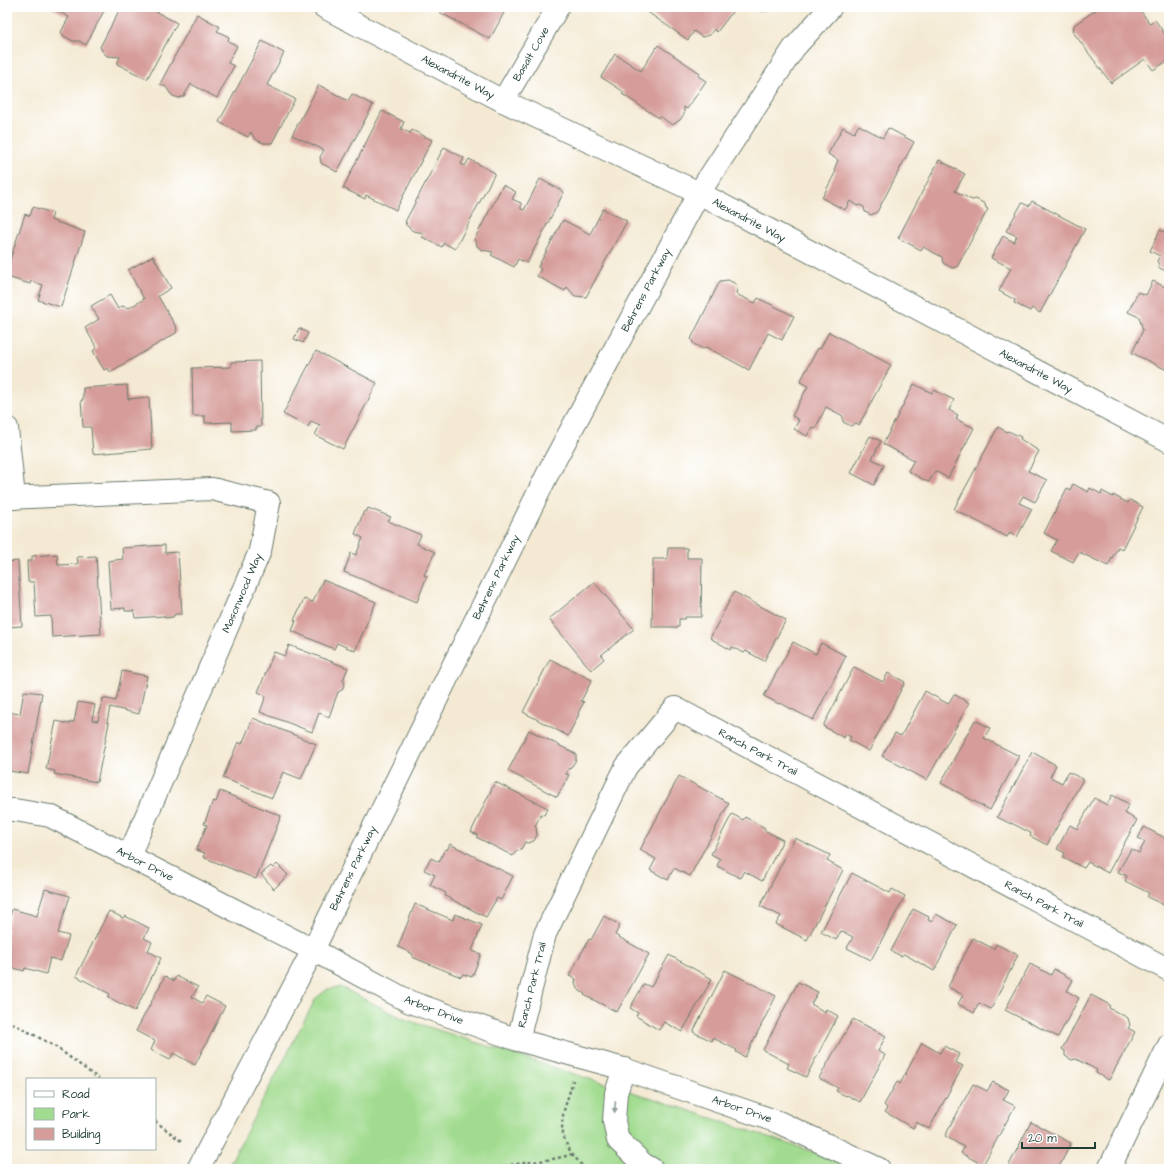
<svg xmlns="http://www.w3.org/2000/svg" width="1176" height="1176" viewBox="0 0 1176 1176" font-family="'Architects Daughter',sans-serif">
<rect width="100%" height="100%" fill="#fff"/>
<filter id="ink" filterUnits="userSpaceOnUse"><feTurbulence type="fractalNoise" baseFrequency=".025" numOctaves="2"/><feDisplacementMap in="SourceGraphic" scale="8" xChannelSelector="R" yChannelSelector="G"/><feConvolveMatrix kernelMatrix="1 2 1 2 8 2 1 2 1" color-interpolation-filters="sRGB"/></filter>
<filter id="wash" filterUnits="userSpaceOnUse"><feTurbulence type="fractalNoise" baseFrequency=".012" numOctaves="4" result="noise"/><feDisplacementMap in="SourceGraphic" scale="16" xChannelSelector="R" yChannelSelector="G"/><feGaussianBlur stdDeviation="0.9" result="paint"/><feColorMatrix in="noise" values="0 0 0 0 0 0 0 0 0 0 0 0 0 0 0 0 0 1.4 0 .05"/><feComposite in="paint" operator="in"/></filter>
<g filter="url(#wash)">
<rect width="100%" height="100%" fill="#f4ead4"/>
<path fill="#a1db8f" stroke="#608c62" d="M341 987 404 1019 599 1082 655 1099 840 1161 852 1169H227L316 998 328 989Z"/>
<g id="blocks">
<g fill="#d59c99">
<path d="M50 7H106L86 45 79 41H73L64 36 61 32 69 17Z"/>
<path d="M121 7H152L151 9 177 23 147 79 117 64 120 57 107 56 103 52 100 47Z"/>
<path d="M437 7H507L490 39 439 12 441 9Z"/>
<path d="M649 7H736L717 32 714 29 710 35 702 37 694 31 688 40 646 11Z"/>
<path d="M756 7H765L762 12Z"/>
<path d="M1100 7H1138L1150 24 1155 20 1169 40V60L1153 70 1145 59 1111 83 1073 32 1074 25Z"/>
<path d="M197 14 220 27 217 31 229 37 228 41 237 46 228 63 234 66 217 98 191 84 184 96 179 98 173 96 170 93 166 87 160 84Z"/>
<path d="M262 41 284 53 267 85 295 99 272 143H264L259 141 254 138 251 132 248 137 219 122Z"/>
<path d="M658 45 700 73 698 76 706 81 687 109 684 107V114L680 120 672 125 660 116 659 118 622 94 624 92 601 77 615 54 641 71Z"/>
<path d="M319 85 348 101 352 94 373 105 337 172 321 163 320 157 324 150 292 135Z"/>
<path d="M382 111 404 122 401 129 410 133 412 130 432 140 396 210 366 195 365 199 343 188Z"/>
<path d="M859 125 883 138 888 128 914 142 877 212 871 215 865 212 864 207 860 205 857 206 850 201 845 210 822 198 836 171 834 170 838 160 828 154 843 127 854 133Z"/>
<path d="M444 147 464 158 461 164 465 166 469 159 495 173 455 249 444 243 442 247 422 237 425 233 413 231 405 224 407 223 405 222Z"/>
<path d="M939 160 965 174 955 191 972 200 976 199 985 204 986 208 988 209 957 267 952 268 943 263 942 257 923 247 921 250 898 238Z"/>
<path d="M540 179 564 192 527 263 518 259 514 267 491 255 493 252 482 250 477 246 476 241 474 240 503 185 516 192 512 199 521 203V209L524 210Z"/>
<path d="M1032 201 1085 229 1040 313 1032 308 1030 311 1014 303 1015 300 999 291 1011 268 991 258 1003 236 1014 242 1017 236 1006 231 1022 203 1029 206Z"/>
<path d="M33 207 53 213 51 220 85 232 61 307 38 300 43 285 31 281 30 284 7 277V269L25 214 30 216Z"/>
<path d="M603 209 627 221 586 297 575 296 567 287 565 291 537 276 541 269 538 267 563 220 590 234Z"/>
<path d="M1160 230 1169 234V273L1158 267 1159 265 1157 261 1160 256 1150 251Z"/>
<path d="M153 256 171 288 158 296 177 329 176 333 110 372 108 368 104 370 93 351 97 348 85 328 99 319 91 306 110 295 118 309 122 306 129 308 144 299 128 270Z"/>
<path d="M728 280 736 284 737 290 736 293 738 295 755 303 758 298 794 316 782 340 768 333 749 370 706 347 703 349 694 344 691 339 720 281Z"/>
<path d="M1153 281 1169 289V371L1132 353 1143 330 1139 317 1128 312 1138 292 1146 295Z"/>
<path d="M299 328 308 333 303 343 294 339Z"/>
<path d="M829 332 891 365 859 425 856 423 851 426 843 422V416L826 407 815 429 812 427 807 436 794 429 799 420 792 416 808 386 800 382 818 348 820 349Z"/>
<path d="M316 351 377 383 343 449 315 435 320 425 311 421 308 427 283 414Z"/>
<path d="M260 361 261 427H256V430L232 431V422L205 423V416H193L192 368 231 367V362Z"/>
<path d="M914 384 932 393 934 390 954 400 949 410 958 415 956 419 974 428 948 478 935 471 929 482 926 481 908 471 914 460 883 444Z"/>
<path d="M127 385 128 399 149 397 152 449 93 454 91 427H83L81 400H83V388Z"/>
<path d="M998 427 1007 432 1008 431 1021 437 1020 439 1039 451 1028 471 1047 480 1035 502 1023 496 1019 503 1032 509 1017 537 1010 532 1007 537 954 509Z"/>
<path d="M870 436 881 441 872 459 884 465 874 485 851 473Z"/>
<path d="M1073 484 1088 492 1090 488 1101 494 1102 491 1113 497V495L1128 503 1130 500 1143 507 1122 549 1118 547 1108 566 1079 552 1073 562 1051 551 1057 540 1044 533 1067 488 1070 490Z"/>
<path d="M368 508 391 517 388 521 421 535 417 544 435 552 424 575 427 576 417 602 344 572 351 553 356 555 363 538 355 534 364 511 366 512Z"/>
<path d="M165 545V553L178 552 182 614H175L173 617 165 618 164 616 135 618 134 611H125V608L111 609 108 561 123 559 122 548Z"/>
<path d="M668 548H687V558H702L701 617H685V619H679V627H652L653 559H667Z"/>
<path d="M57 554 58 565 78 564 77 557 96 556 101 634 52 637 51 616 36 617 34 582H28L27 561H32V556Z"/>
<path d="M18 561 22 626 7 627V562Z"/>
<path d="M323 580 376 602 355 651 337 643 334 649 292 631 296 621 294 620 304 599 313 602Z"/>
<path d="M594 582 634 629 601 655 604 659 591 670 549 619Z"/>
<path d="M734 592 786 620 764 661 746 651 744 653 732 647 731 650 710 638Z"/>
<path d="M793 642 816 654 821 643 846 656 813 720 780 703 779 704 764 696Z"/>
<path d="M289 645 348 668 343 680 345 683 342 690 338 692 329 717 319 713 312 732 260 712 266 696 258 692 274 652 285 656Z"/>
<path d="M550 659 592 680 581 701 584 702 578 713 579 714 568 736 523 712Z"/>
<path d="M854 667 883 682 888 673 905 682 869 751 849 740 851 737 846 734 844 738 823 726Z"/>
<path d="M122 671 147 676 139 714 110 707 107 722 109 723 97 782 54 774 55 771 46 769 56 721 70 724V722H74L78 702 95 705 92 720 98 721 103 698 116 701Z"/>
<path d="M24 691 42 693 28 774 9 771 7 775V712L20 714Z"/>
<path d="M925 691 948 704 954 694 969 703 927 780 882 756 895 733 901 736Z"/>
<path d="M253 718 316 744 301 779 283 772 272 798 223 778 238 742 242 744Z"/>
<path d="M975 720 990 728 984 738 1019 756 990 810 941 783Z"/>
<path d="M529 730 576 754V760L570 769 569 768 566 774 569 775 557 797 508 771Z"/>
<path d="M1032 752 1056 765 1050 777 1062 783 1068 772 1083 779 1047 845 1030 836 1031 833 1011 823V824L997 817Z"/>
<path d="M679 776 729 803 690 876 674 868 668 880 650 870 656 859 640 850Z"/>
<path d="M495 782 548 808 544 815 541 814 535 826 536 827 537 835 534 841 528 843 525 842 520 851 517 850 513 856 476 837 478 835 471 832Z"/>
<path d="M220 791 281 816 256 879 203 857 205 853 196 850 207 825 204 824 213 801 216 802Z"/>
<path d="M1112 795 1129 804 1124 813 1137 820 1108 873 1088 862 1084 868 1063 857 1065 853 1057 849 1070 825 1077 829 1094 798 1107 805Z"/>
<path d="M732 814 743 820 745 817 765 828 764 830 783 840 762 881 744 871 740 878 717 866 720 859 711 854Z"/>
<path d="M1144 827 1169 840V900L1166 906 1147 897 1149 893 1125 881 1127 876 1118 872 1131 849 1139 853 1145 842 1138 838Z"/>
<path d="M795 838 830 855 827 861 843 870 807 940 776 924 781 916 760 906Z"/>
<path d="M450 844 513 876 501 900 497 898 486 917 445 896 446 893 430 885 435 875 424 870 431 858 439 862 445 849 447 850Z"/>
<path d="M277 864 288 875 274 889 261 874 271 866 273 868Z"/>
<path d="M852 873 890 893 892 889 905 896 871 960 847 948 853 937 841 931 836 940 821 932Z"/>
<path d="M45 889 70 896 58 933 69 936 61 961 50 958 46 974 25 968 24 971 7 966V926L12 909 37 916Z"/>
<path d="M415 904 453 920 455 914 482 925 472 951 481 954 472 977 463 974 461 977 412 957 413 954 398 947Z"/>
<path d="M913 909 929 917 928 920 932 922 936 914 957 925 934 971 904 954 901 956 891 951Z"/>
<path d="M109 911 123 918 125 916 149 928 144 938 152 942 148 951 161 958 135 1011 108 997 110 994 76 976Z"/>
<path d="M604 916 620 925 615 935 649 954 617 1012 584 995 585 994 577 989 575 982 576 979 569 976 589 939 591 940Z"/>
<path d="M973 938 994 949 996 944 1018 955 991 1009 979 1003 974 1013 958 1004 963 995 948 987Z"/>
<path d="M669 955 712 979 682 1032 664 1022 659 1030 636 1016 638 1013 630 1008 644 984 651 987Z"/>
<path d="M1030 964 1051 975 1054 969 1073 980 1067 991 1079 998 1058 1037 1005 1010Z"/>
<path d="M725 970 776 996 745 1057 736 1052 737 1050 713 1038 712 1041 693 1032Z"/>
<path d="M165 976 174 981 176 976 198 987 192 997 202 1003 206 996 225 1006 195 1065 173 1053 170 1060 151 1050 155 1041 136 1031Z"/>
<path d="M798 982 818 992 811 1004 825 1012 826 1009 838 1016 806 1077 787 1068 789 1064 763 1050Z"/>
<path d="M1091 995 1110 1005 1109 1008 1128 1018 1130 1025 1128 1028 1135 1032 1109 1080 1096 1073 1097 1070 1076 1059 1072 1060 1065 1056V1051L1062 1049Z"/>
<path d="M853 1019 886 1036 878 1051 885 1055 860 1102 847 1095 846 1096 836 1091 838 1088 819 1078Z"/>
<path d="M922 1043 940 1053 944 1046 959 1054 955 1062 963 1066 929 1129 916 1122 913 1128 885 1112 887 1108 884 1105 897 1082 900 1084Z"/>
<path d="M993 1082 1009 1090 1003 1100 1015 1106 983 1165 961 1153 964 1147 945 1136 973 1084 987 1091Z"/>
<path d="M1031 1122 1071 1143 1058 1169H1007Z"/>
</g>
</g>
</g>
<g filter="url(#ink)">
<use href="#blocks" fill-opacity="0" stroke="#6a7a6c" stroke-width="1"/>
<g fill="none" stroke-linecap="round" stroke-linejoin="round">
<defs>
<g id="minor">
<path d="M324 7 503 101 699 193 1169 441"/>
<path d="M503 101 558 7"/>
<path d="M7 428 14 498"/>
<path d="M7 498 212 489 269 503 260 551 129 856"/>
<path d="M7 810H15L50 816 313 950 410 1002 518 1040 624 1069 778 1122 879 1169"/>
<path d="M518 1040 545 934 626 767 675 708 1169 970"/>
<path d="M624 1069 616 1093 614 1121 618 1140 643 1164 652 1169"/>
<path d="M198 1169 313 950 550 469 699 193 794 48 831 7"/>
<path d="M1109 1169 1169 1045"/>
</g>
</defs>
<use href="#minor" stroke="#6a7a6c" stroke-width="24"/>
<g stroke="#6a7a6c" stroke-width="2.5" stroke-dasharray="3 3" stroke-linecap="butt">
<path d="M7 1020 56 1047 99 1079"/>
<path d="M155 1121 181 1141"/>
<path d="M572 1154 585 1169"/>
<path d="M493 1169C519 1161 547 1163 572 1154 553 1125 566 1109 573 1080"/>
</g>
<use href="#minor" stroke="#fff" stroke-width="22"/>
</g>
<defs><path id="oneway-solid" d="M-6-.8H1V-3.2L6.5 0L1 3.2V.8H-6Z"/></defs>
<use fill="#8f9e9a" href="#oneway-solid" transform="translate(615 1107) rotate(95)"/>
</g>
<g text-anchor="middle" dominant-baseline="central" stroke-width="4" stroke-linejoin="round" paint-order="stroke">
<g font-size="11" fill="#1f3d34" stroke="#fff">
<text transform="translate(531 54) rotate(-60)">Basalt Cove</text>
<text transform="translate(458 77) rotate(28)">Alexandrite Way</text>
<text transform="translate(749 220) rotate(28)">Alexandrite Way</text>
<text transform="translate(646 290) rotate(-62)">Behrens Parkway</text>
<text transform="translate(1036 371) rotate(28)">Alexandrite Way</text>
<text transform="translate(496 577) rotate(-64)">Behrens Parkway</text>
<text transform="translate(242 593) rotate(-67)">Masonwood Way</text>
<text transform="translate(758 752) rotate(28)">Ranch Park Trail</text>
<text transform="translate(145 864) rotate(27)">Arbor Drive</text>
<text transform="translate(353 868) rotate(-64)">Behrens Parkway</text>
<text transform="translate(1044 904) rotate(28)">Ranch Park Trail</text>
<text transform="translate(532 985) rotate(-76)">Ranch Park Trail</text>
<text transform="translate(434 1010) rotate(21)">Arbor Drive</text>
<text transform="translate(742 1109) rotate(19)">Arbor Drive</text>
</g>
</g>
<rect width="1176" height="1176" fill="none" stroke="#fff" stroke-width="24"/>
<rect x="26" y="1078" width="130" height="72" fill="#ffffff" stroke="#a5b1ae"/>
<rect x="34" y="1091" width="20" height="6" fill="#ffffff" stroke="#a5b1ae"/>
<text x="62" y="1098" font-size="12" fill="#1f3d34">Road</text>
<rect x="34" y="1108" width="20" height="12" fill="#a1db8f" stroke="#a5b1ae"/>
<text x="62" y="1118" font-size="12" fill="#1f3d34">Park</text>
<rect x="34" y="1128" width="20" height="12" fill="#d59c99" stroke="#a5b1ae"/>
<text x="62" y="1138" font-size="12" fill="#1f3d34">Building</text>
<path d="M1022 1142v6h73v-6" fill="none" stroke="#1f3d34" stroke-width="2"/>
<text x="1028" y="1142" font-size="12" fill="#1f3d34" stroke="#ffffff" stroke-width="3" paint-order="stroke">20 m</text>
</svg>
